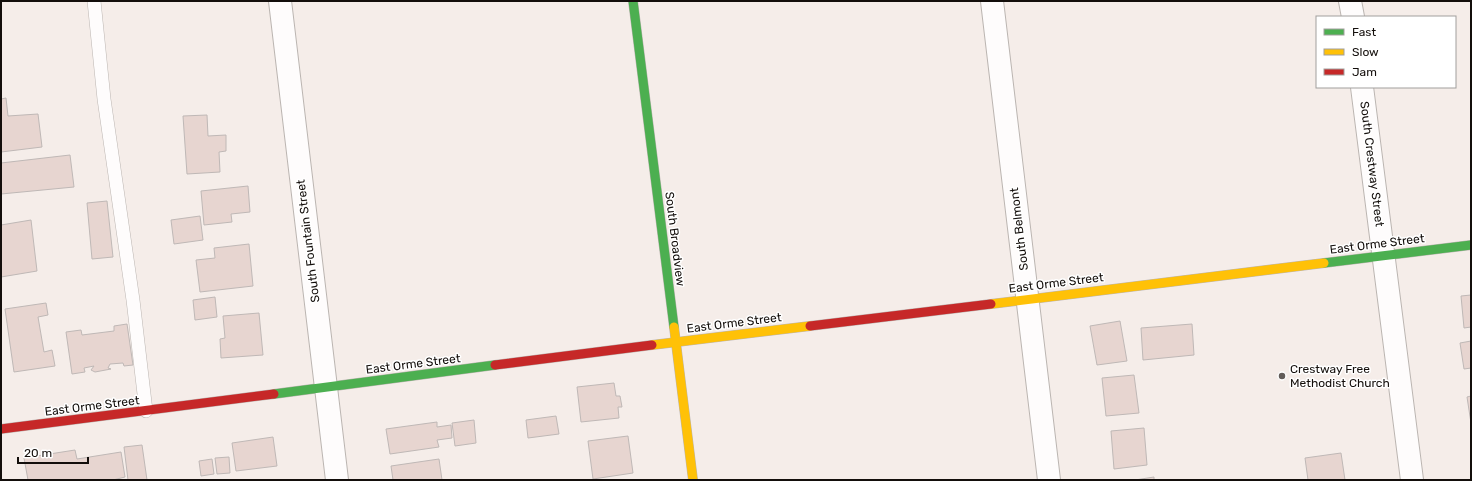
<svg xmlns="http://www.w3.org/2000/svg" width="1472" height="481" viewBox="0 0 1472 481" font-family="Rubik,sans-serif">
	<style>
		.building { fill: #e7d5d0; stroke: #bfb8b6 }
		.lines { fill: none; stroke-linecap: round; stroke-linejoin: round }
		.lane-casing { stroke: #bbb5b1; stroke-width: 14 }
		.street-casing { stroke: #bbb5b1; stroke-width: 24 }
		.fast-casing { stroke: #bbb5b1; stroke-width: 10 }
		.slow-casing { stroke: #bbb5b1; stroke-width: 10 }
		.jam-casing { stroke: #bbb5b1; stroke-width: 10 }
		.lane { stroke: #fefcfc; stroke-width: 13 }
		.street { stroke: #fefcfc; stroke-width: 22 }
		.fast { stroke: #4caf50; stroke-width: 9 }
		.slow { stroke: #ffc107; stroke-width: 9 }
		.jam { stroke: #c62828; stroke-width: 9 }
		.poi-dot { fill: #625c59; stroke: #fff; stroke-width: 1.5 }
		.labels { text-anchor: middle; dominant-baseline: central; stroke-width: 3; stroke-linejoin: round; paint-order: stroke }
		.street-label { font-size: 12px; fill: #130e0b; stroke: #fff }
		.poi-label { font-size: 12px; fill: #130e0b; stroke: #fff; text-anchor: start }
	</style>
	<rect width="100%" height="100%" fill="#f5ede9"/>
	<!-- building -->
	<g class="building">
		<path d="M6,98L8,116L38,114L42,147L1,152V99Z"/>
		<path d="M207,115L208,136L226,135V151L219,152L220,172L187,174L183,116Z"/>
		<path d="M70,155L74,187L1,194V163Z"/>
		<path d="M248,186L250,212L231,214L232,222L204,225L201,191Z"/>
		<path d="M107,201L113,257L92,259L87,203Z"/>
		<path d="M200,216L203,240L174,244L171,220Z"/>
		<path d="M31,220L37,271L1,277V225Z"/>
		<path d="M249,244L253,286L200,292L196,260L215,258L214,248Z"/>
		<path d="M1471,295V327L1464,328L1461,296Z"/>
		<path d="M215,297L217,317L195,320L193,300Z"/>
		<path d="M46,303L48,315L38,317L44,352L52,350L55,366L14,372L5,309Z"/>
		<path d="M259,313L263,355L221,358L220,339L225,338L223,316Z"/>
		<path d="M1120,321L1127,361L1097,365L1090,326Z"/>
		<path d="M127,324L133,365L124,366L123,363L110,364L108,368L111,369L95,372L91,370L94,366L84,368L85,372L72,374L66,332L81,330L82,335L114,331V326Z"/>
		<path d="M1192,324L1194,355L1143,360L1141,328Z"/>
		<path d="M1471,341V368L1464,369L1460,343Z"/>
		<path d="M1134,375L1139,413L1106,416L1102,378Z"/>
		<path d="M614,383L616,396H620L622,407H618L619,418L581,422L577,387Z"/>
		<path d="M1471,396V423L1467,397Z"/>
		<path d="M556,416L559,434L528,438L526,420Z"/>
		<path d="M474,420L476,443L455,446L452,423Z"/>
		<path d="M437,422V427L451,425L452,438L437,440L439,447L390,454L386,429Z"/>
		<path d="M1144,428L1147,465L1114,469L1111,431Z"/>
		<path d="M628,436L633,473L593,479L588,441Z"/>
		<path d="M273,437L277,466L236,471L232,443Z"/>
		<path d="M142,445L147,480H128L124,447Z"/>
		<path d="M75,450L77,459L121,452L125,477L113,480H28L24,458Z"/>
		<path d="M1341,453L1345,480H1308L1305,458Z"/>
		<path d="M229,457L230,473L217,474L215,458Z"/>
		<path d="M212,459L214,474L201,476L199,461Z"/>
		<path d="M439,459L442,480H393L391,466Z"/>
		<path d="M1154,477V480H1135Z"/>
	</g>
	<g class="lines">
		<!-- lane casing -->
		<g class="lane-casing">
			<path id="lane" d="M94,1L104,99L133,300L146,411"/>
		</g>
		<!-- street casing -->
		<g class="street-casing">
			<g id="street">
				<path d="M280,1L337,480"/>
				<path d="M992,1L1049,480"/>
				<path d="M1350,1L1353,17"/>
				<path d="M1362,87L1412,480"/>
			</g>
		</g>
		<!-- fast casing -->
		<g class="fast-casing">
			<g id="fast">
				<path d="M633,1L674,327"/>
				<path d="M1324,263L1471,245"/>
				<path d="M274,394L495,365"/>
			</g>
		</g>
		<!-- slow casing -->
		<g class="slow-casing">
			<g id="slow">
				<path d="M991,304L1324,263"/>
				<path d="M674,327L693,480"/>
				<path d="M652,345L810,326"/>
			</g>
		</g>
		<!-- jam casing -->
		<g class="jam-casing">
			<g id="jam">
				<path d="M810,326L991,304"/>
				<path d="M495,365L652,345"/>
				<path d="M1,429L274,394"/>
			</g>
		</g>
		<!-- lane -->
		<use href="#lane" class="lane"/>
		<!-- street -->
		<use href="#street" class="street"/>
		<!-- fast -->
		<use href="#fast" class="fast"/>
		<!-- slow -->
		<use href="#slow" class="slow"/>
		<!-- jam -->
		<use href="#jam" class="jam"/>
	</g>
	<!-- markers -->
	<circle class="poi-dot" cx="1282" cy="376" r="4"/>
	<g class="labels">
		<!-- street labels -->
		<g class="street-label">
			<text transform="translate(1372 164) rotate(83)">South Crestway Street</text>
			<text transform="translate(1019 229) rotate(-97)">South Belmont</text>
			<text transform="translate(675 239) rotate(83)">South Broadview</text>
			<text transform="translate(308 241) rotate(-97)">South Fountain Street</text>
			<text transform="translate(1377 244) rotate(-7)">East Orme Street</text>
			<text transform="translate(1056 283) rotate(-7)">East Orme Street</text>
			<text transform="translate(734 323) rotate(-7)">East Orme Street</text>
			<text transform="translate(413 364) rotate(-7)">East Orme Street</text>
			<text transform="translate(92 406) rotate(-7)">East Orme Street</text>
		</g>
		<!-- poi labels -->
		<g class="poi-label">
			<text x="1290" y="369">Crestway Free<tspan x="1290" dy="14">Methodist Church</tspan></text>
		</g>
	</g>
	<!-- border -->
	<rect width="1472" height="481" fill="none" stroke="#130e0b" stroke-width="4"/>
	<!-- legend -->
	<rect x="1316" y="16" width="140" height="72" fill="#ffffff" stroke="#a19f9d"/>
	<rect x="1324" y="29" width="20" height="6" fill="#4caf50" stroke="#a19f9d"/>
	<text x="1352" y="36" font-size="12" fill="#130e0b">Fast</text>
	<rect x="1324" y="49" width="20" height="6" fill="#ffc107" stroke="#a19f9d"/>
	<text x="1352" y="56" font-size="12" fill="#130e0b">Slow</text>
	<rect x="1324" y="69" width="20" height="6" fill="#c62828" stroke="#a19f9d"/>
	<text x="1352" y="76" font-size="12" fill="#130e0b">Jam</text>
	<!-- scale -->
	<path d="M18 457v6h70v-6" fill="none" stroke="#130e0b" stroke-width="2"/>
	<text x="24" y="457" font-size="12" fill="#130e0b" stroke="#ffffff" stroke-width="3" paint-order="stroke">20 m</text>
</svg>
